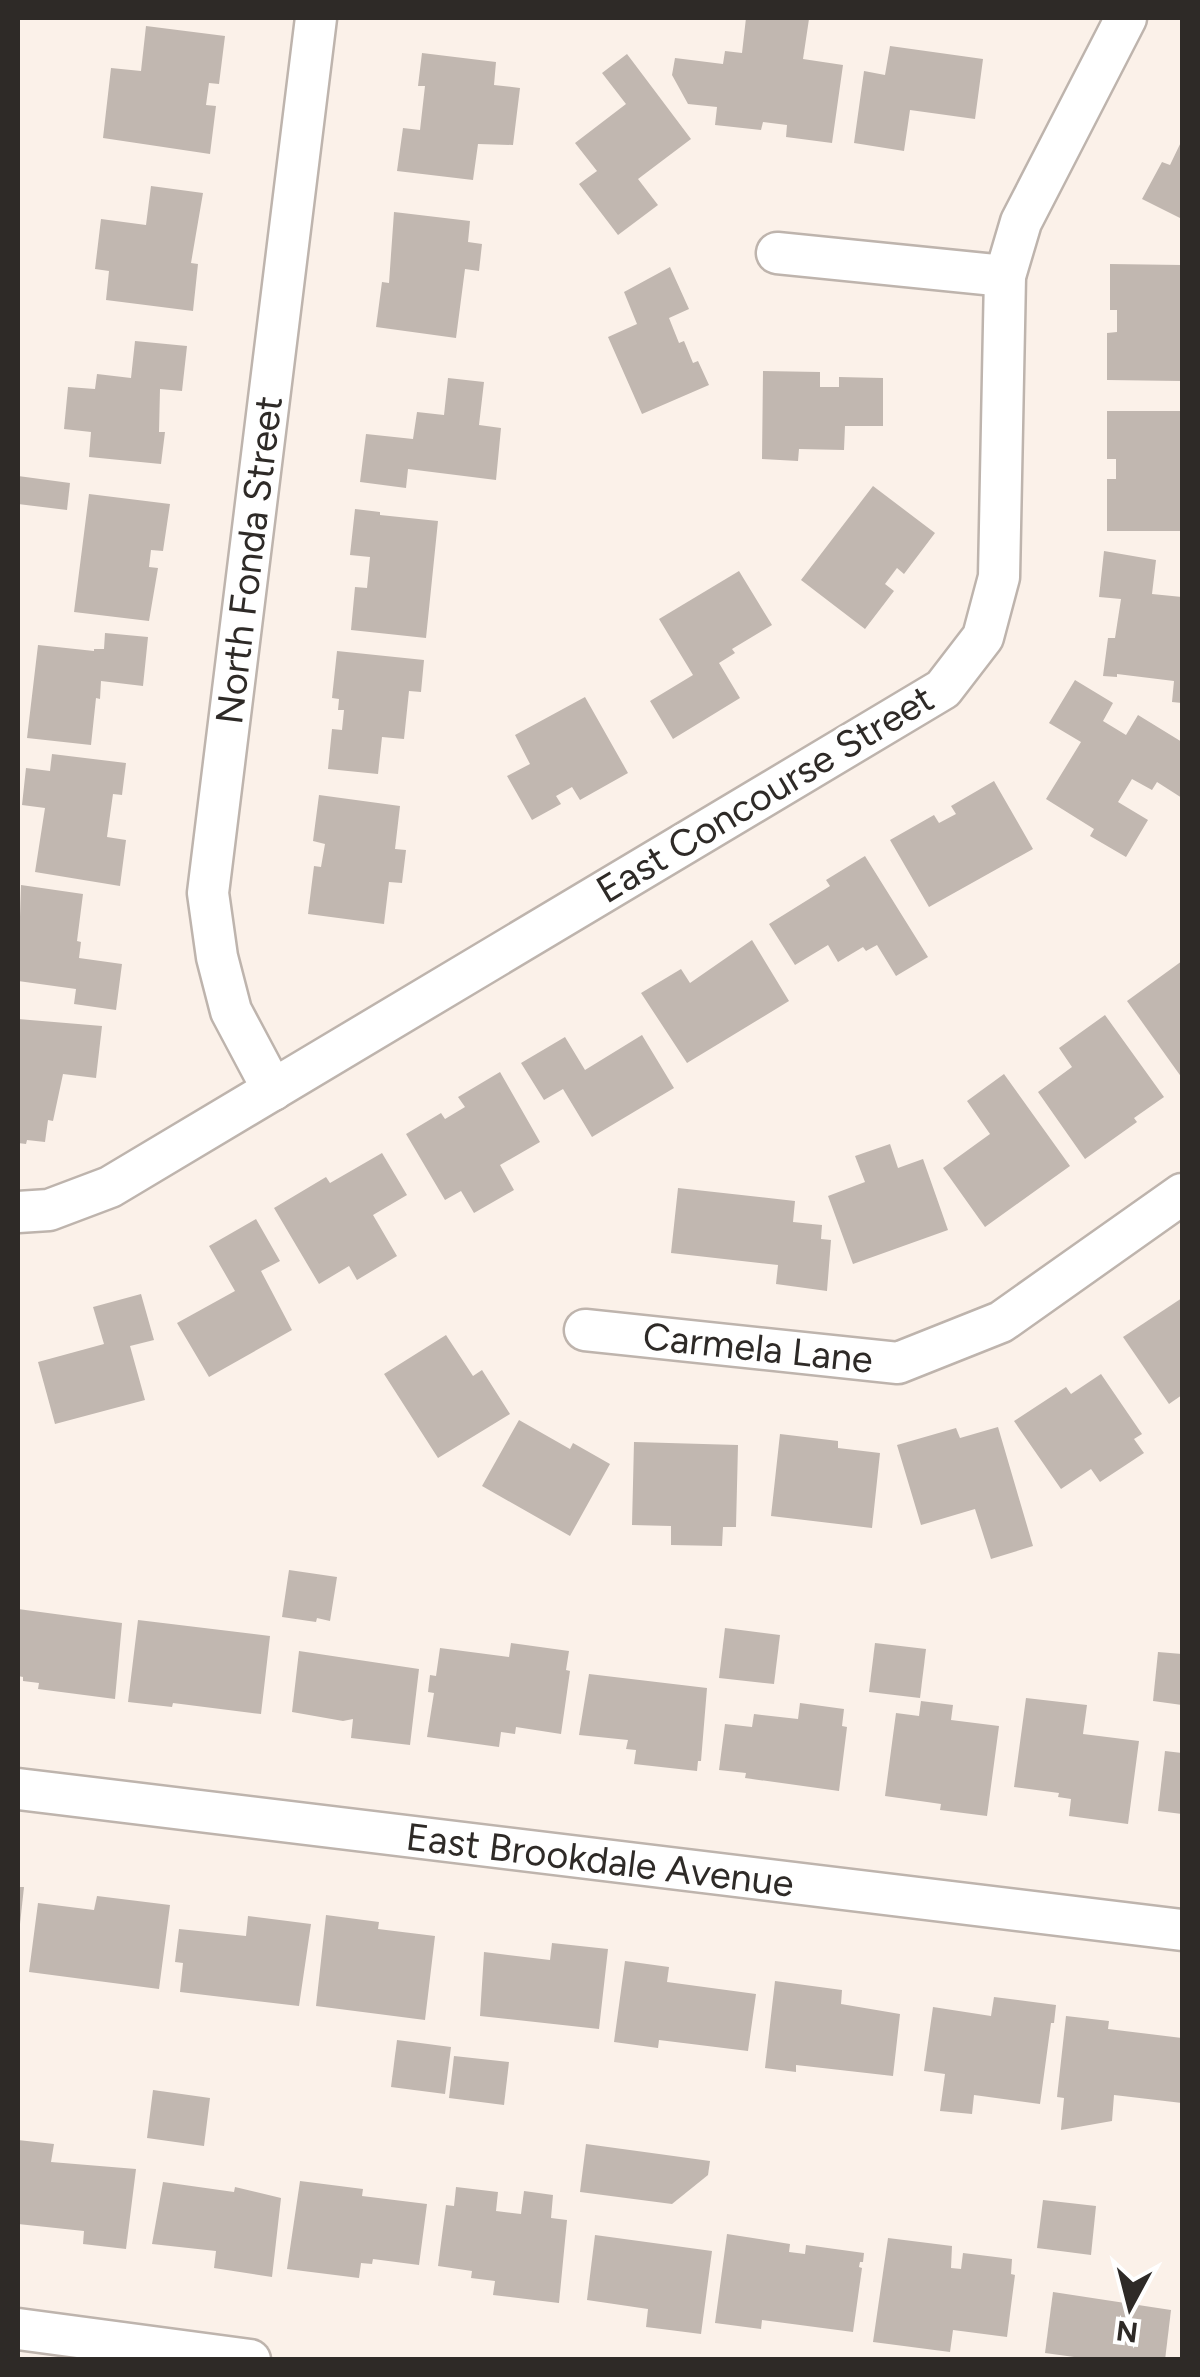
<svg xmlns="http://www.w3.org/2000/svg" width="1200" height="2377" viewBox="0 0 1200 2377" font-family="Figtree,sans-serif">
	<style>
		.building { fill: #c1b7b0 }
		.lines { fill: none; stroke-linecap: round; stroke-linejoin: round }
		.minor-casing { stroke: #beb4ad; stroke-width: 45 }
		.minor { stroke: #fff; stroke-width: 40 }
		.labels { text-anchor: middle; dominant-baseline: central; stroke-width: 10; stroke-linejoin: round; paint-order: stroke }
		.street-label { font-size: 38px; fill: #2e2a27; stroke: #fff }
	</style>
	<rect width="100%" height="100%" fill="#fbf1e9"/>
	<!-- building -->
	<g class="building">
		<path d="M746,18L809,19L803,59L843,65L832,143L786,137L787,125L763,122L761,130L715,125L717,107L688,104L672,75L675,58L723,64L725,51L742,53Z"/>
		<path d="M146,26L225,36L219,84L209,83L206,105L216,106L210,154L103,138L111,68L141,71Z"/>
		<path d="M890,46L983,59L975,119L910,110L904,151L854,143L864,71L885,75Z"/>
		<path d="M422,53L496,62L494,85L520,88L513,145L478,144L473,180L397,171L403,128L420,130L425,86H418Z"/>
		<path d="M627,54L691,139L638,179L658,205L618,235L579,184L597,171L575,143L626,104L602,73Z"/>
		<path d="M1182,140V219L1142,199L1162,162L1170,165Z"/>
		<path d="M151,186L203,193L191,263L198,264L193,311L106,300L109,271L95,269L101,219L146,225Z"/>
		<path d="M394,212L470,221L468,242L482,244L479,271L465,269L456,338L376,327L382,282L389,283Z"/>
		<path d="M1110,264L1182,265V381L1107,380V333L1117,332V310H1110Z"/>
		<path d="M670,267L689,309L669,318L679,343L684,341L693,363L698,361L709,385L642,414L608,337L637,324L624,292Z"/>
		<path d="M135,341L187,346L182,391L160,389L159,432H165L161,464L89,457L91,432L64,429L68,387L95,389L97,374L131,378Z"/>
		<path d="M763,371L820,372V387H839V377L883,378V426H845L844,450L799,449L798,461L762,459Z"/>
		<path d="M448,378L484,382L479,425L501,428L496,480L408,469L406,488L360,482L366,434L413,439L417,412L444,415Z"/>
		<path d="M1107,411H1182V531H1107V479H1116V459H1107Z"/>
		<path d="M18,476L70,483L67,510L18,504Z"/>
		<path d="M873,486L935,533L904,574L897,568L885,584L894,591L865,629L801,580Z"/>
		<path d="M89,494L170,504L163,551L151,550L149,567L158,568L149,621L74,612Z"/>
		<path d="M355,509L380,512V515L438,521L426,638L351,630L355,587L367,588L370,557L350,555Z"/>
		<path d="M1104,551L1156,560L1152,594L1182,597V703L1172,702L1174,681L1117,674V677L1103,676L1108,638H1115L1121,599L1099,597Z"/>
		<path d="M739,571L772,625L732,649L735,653L719,663L740,698L673,739L650,701L693,675L659,619Z"/>
		<path d="M105,633L148,637L143,686L101,681L100,699L96,698L91,745L27,738L38,645L94,651V649H104Z"/>
		<path d="M337,651L424,660L421,692L409,691L404,739L382,737L378,774L328,769L332,729L342,730L344,710H338L339,699L332,698Z"/>
		<path d="M1075,680L1113,703L1103,721L1126,735L1138,715L1182,742V798L1157,782L1152,790L1132,779L1118,802L1148,820L1126,857L1090,836L1094,829L1046,799L1081,742L1049,723Z"/>
		<path d="M585,697L628,773L580,800L572,787L556,796L561,804L532,820L507,776L530,764L515,735Z"/>
		<path d="M52,754L126,763L122,795L113,794L107,837L126,840L120,886L35,872L45,808L22,805L26,768L50,771Z"/>
		<path d="M994,781L1033,849L929,907L890,840L934,815L939,823L956,814L951,806Z"/>
		<path d="M319,795L400,806L395,849L406,850L402,883L389,882L384,924L308,914L314,866L321,867L325,844L313,841Z"/>
		<path d="M865,856L928,957L896,976L877,945L866,951L863,947L838,962L828,945L795,965L769,924L830,886L826,880Z"/>
		<path d="M21,885L83,894L77,941L81,942L79,958L122,964L116,1010L74,1004L76,989L18,981Z"/>
		<path d="M752,940L789,1001L687,1063L641,993L681,969L690,983Z"/>
		<path d="M1182,961V1078L1127,1001Z"/>
		<path d="M1105,1015L1164,1097L1134,1118L1137,1122L1085,1159L1038,1092L1072,1067L1059,1048Z"/>
		<path d="M18,1019L102,1026L96,1078L63,1074L53,1121L48,1120L45,1142L27,1140L26,1144L18,1143Z"/>
		<path d="M642,1035L674,1088L592,1137L563,1089L544,1100L521,1063L565,1037L585,1070Z"/>
		<path d="M500,1072L540,1142L500,1165L514,1190L474,1213L461,1191L445,1200L406,1134L441,1113L445,1119L465,1107L458,1097Z"/>
		<path d="M1004,1074L1070,1166L985,1227L943,1168L990,1134L967,1101Z"/>
		<path d="M890,1144L898,1168L923,1159L948,1230L853,1264L828,1196L865,1182L855,1156Z"/>
		<path d="M382,1153L407,1195L373,1215L397,1256L357,1280L349,1266L319,1284L274,1208L326,1177L330,1183Z"/>
		<path d="M678,1188L795,1201L793,1222L822,1225L821,1239L831,1240L827,1291L776,1284L778,1265L671,1253Z"/>
		<path d="M256,1219L280,1261L261,1271L292,1330L209,1377L177,1323L235,1291L209,1246Z"/>
		<path d="M141,1294L154,1340L130,1346L145,1400L55,1424L38,1362L104,1344L93,1307Z"/>
		<path d="M1182,1298V1395L1169,1404L1123,1337Z"/>
		<path d="M446,1335L473,1376L482,1370L510,1414L438,1458L384,1374Z"/>
		<path d="M1101,1374L1142,1434L1134,1439L1144,1453L1100,1482L1091,1469L1061,1489L1014,1421L1066,1387L1071,1394Z"/>
		<path d="M519,1420L570,1449L573,1443L610,1464L570,1536L482,1486Z"/>
		<path d="M998,1427L1033,1546L991,1559L975,1509L921,1525L897,1445L956,1428L960,1438Z"/>
		<path d="M780,1434L838,1441V1448L880,1453L872,1528L771,1516Z"/>
		<path d="M634,1442L738,1445L736,1527H723L722,1546L671,1545V1526L632,1525Z"/>
		<path d="M289,1570L337,1577L330,1621L317,1618L316,1622L282,1617Z"/>
		<path d="M18,1609L122,1623L115,1699L38,1689L39,1683L23,1681V1677L18,1676Z"/>
		<path d="M138,1620L270,1636L261,1714L173,1703L172,1707L128,1702Z"/>
		<path d="M725,1628L780,1635L774,1684L719,1678Z"/>
		<path d="M511,1643L569,1651L566,1670L570,1671L561,1734L516,1727L515,1734L501,1732L499,1747L427,1737L434,1693L428,1692L430,1675L436,1676L440,1648L509,1657Z"/>
		<path d="M875,1643L926,1649L920,1698L869,1692Z"/>
		<path d="M299,1651L419,1669L410,1745L351,1738L353,1719L343,1721L292,1712Z"/>
		<path d="M1158,1652L1182,1654V1705L1153,1701Z"/>
		<path d="M589,1674L707,1688L701,1761H698L697,1771L634,1764L636,1750L626,1749L628,1740L579,1735Z"/>
		<path d="M1026,1698L1087,1705L1083,1734L1139,1741L1128,1824L1069,1816L1071,1799L1058,1797L1059,1793L1014,1787Z"/>
		<path d="M921,1701L953,1705L951,1720L999,1726L987,1816L940,1810L941,1804L885,1796L896,1713L919,1716Z"/>
		<path d="M800,1703L844,1709L842,1726L847,1727L839,1791L745,1778L746,1773L719,1770L725,1724L752,1727L754,1714L798,1719Z"/>
		<path d="M1165,1751L1182,1753V1814L1158,1811Z"/>
		<path d="M18,1887H24L20,1924H18Z"/>
		<path d="M97,1896L170,1905L159,1989L29,1972L38,1903L94,1910Z"/>
		<path d="M326,1915L379,1922L378,1929L435,1936L425,2020L316,2006Z"/>
		<path d="M248,1916L311,1924L299,2006L180,1992L183,1963L175,1962L179,1929L246,1936Z"/>
		<path d="M552,1943L608,1949L599,2029L480,2016L484,1952L550,1960Z"/>
		<path d="M625,1961L669,1967L667,1982L756,1994L748,2051L659,2040L658,2048L614,2042Z"/>
		<path d="M775,1981L842,1990L841,2004L900,2014L893,2076L796,2065V2072L765,2068Z"/>
		<path d="M994,1997L1056,2005L1054,2023H1051L1040,2104L974,2095L972,2114L940,2111L945,2074L924,2071L933,2007L991,2016Z"/>
		<path d="M1066,2016L1109,2021L1108,2029L1182,2038V2103L1114,2095L1112,2121L1061,2130L1064,2098L1057,2097Z"/>
		<path d="M397,2040L451,2047L445,2094L391,2087Z"/>
		<path d="M454,2056L509,2062L504,2105L449,2098Z"/>
		<path d="M153,2090L210,2098L204,2146L147,2138Z"/>
		<path d="M18,2140L54,2144L51,2162L136,2169L126,2249L83,2244L84,2231L18,2224Z"/>
		<path d="M586,2144L710,2161L708,2175L672,2204L580,2192Z"/>
		<path d="M300,2181L363,2189L362,2196L427,2204L419,2265L373,2259L372,2264L361,2263L359,2278L287,2269Z"/>
		<path d="M163,2182L234,2192L235,2187L281,2198L272,2277L214,2268L216,2251L152,2244Z"/>
		<path d="M456,2187L498,2192L496,2211L521,2214L524,2191L553,2195L551,2218L567,2220L559,2303L493,2295L495,2281L471,2278L472,2271L438,2266L446,2205L454,2206Z"/>
		<path d="M1043,2200L1096,2206L1091,2255L1037,2248Z"/>
		<path d="M727,2234L790,2244L789,2252L805,2254L806,2245L864,2253L863,2262H860L859,2267L862,2268L853,2332L762,2320L761,2329L715,2323Z"/>
		<path d="M595,2235L712,2251L701,2334L646,2327L648,2309L587,2300Z"/>
		<path d="M888,2238L952,2246L951,2268L961,2269L963,2253L1012,2259L1011,2274L1015,2275L1007,2337L953,2330L950,2352L873,2342Z"/>
		<path d="M1053,2292L1171,2310L1165,2360H1096L1045,2353Z"/>
	</g>
	<g class="lines">
		<!-- minor casing -->
		<g class="minor-casing">
			<g id="minor">
				<path d="M777,253L1005,276"/>
				<path d="M273,1090L231,1011L217,957L208,893L316,18"/>
				<path d="M18,1212L49,1210L110,1187L943,689L983,637L999,577L1005,276L1021,222L1126,18"/>
				<path d="M585,1330L898,1363L1001,1322L1182,1194"/>
				<path d="M18,1789L1182,1930"/>
				<path d="M18,2329L250,2360"/>
			</g>
		</g>
		<!-- minor -->
		<use href="#minor" class="minor"/>
	</g>
	<g class="labels">
		<!-- street labels -->
		<g class="street-label">
			<text transform="translate(249 560) rotate(-83)">North Fonda Street</text>
			<text transform="translate(765 794) rotate(-31)">East Concourse Street</text>
			<text transform="translate(758 1348) rotate(6)">Carmela Lane</text>
			<text transform="translate(600 1860) rotate(7)">East Brookdale Avenue</text>
		</g>
	</g>
	<!-- border -->
	<rect width="1200" height="2377" fill="none" stroke="#2e2a27" stroke-width="40"/>
	<!-- north arrow -->
	<g transform="translate(1130 2307) rotate(187)" stroke="#ffffff" stroke-width="8" paint-order="stroke">
	<path d="M0-8L18 38L0 25L-18 38Z" fill="#2e2a27"/>
	<text y="-15" font-size="28" font-weight="bold" text-anchor="middle" fill="#2e2a27">N</text>
	</g>
</svg>
